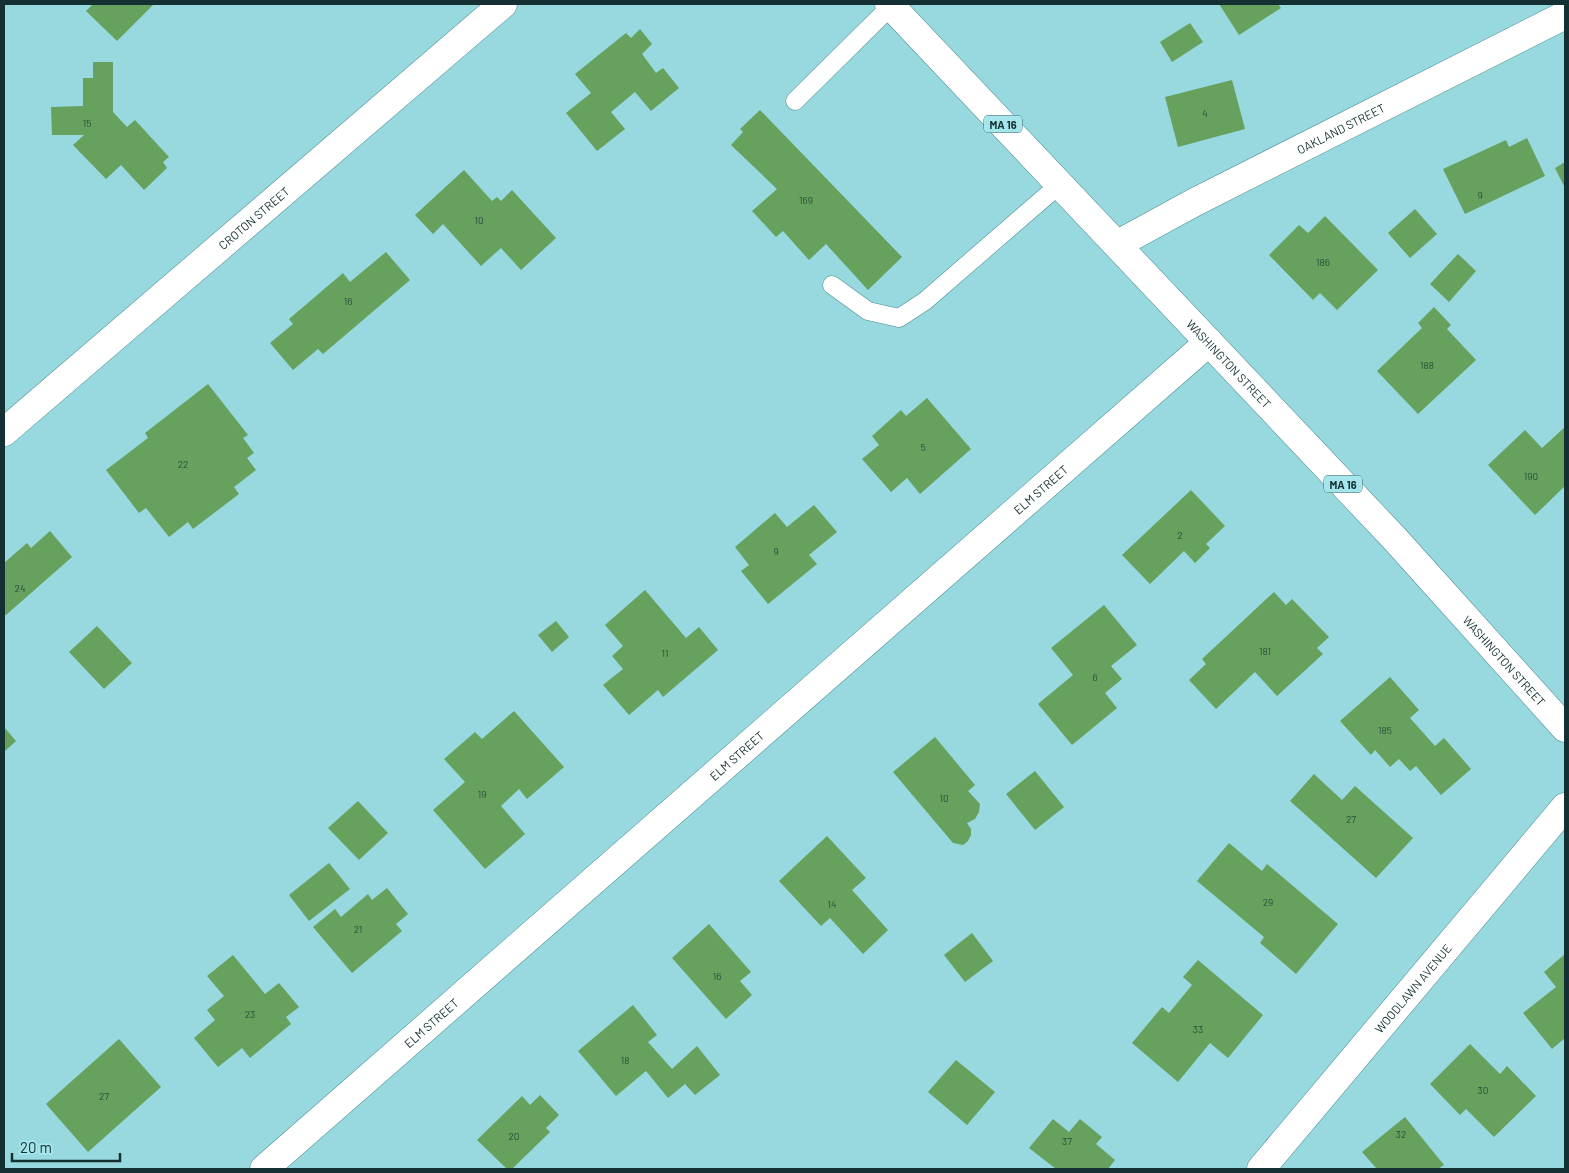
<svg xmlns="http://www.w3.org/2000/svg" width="1569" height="1173" viewBox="0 0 1569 1173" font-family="Barlow,sans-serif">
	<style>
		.building { fill: #66a15d }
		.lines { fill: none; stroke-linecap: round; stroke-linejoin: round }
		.lane-casing { stroke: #4c8d91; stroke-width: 19 }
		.street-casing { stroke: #4c8d91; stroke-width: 29 }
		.secondary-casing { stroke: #4c8d91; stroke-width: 29 }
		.primary-casing { stroke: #4c8d91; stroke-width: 29 }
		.lane { stroke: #fff; stroke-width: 18 }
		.street { stroke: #fff; stroke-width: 28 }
		.secondary { stroke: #fff; stroke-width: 28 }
		.primary { stroke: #fff; stroke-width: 28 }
		.labels { text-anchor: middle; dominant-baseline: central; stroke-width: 4; stroke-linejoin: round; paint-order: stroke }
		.number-label { font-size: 10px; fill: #294c3d }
		.shield { fill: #a4e6eb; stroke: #40676a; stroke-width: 1 }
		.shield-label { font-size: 11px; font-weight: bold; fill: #153032 }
		.street-label { font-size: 12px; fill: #153032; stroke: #a4e6eb }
	</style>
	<rect width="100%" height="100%" fill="#97d9de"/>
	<!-- building -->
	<g class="building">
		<path d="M93,4H154L117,41L86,11Z"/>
		<path d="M1219,4H1278L1281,8L1239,35Z"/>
		<path d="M1190,23L1203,42L1172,62L1160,42Z"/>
		<path d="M640,29L652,44L642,54L656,73L663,68L679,88L651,111L635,92L611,112L625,129L597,151L566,113L591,93L575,74L626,33L631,38Z"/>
		<path d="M93,62H113V112L127,127L135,120L169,157L163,162L167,168L144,190L121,165L106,179L73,145L84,135H52L51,107L83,106V78H93Z"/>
		<path d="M1232,80L1245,129L1178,147L1165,97Z"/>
		<path d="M760,110L902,257L868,290L826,244L809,260L783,231L776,237L752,211L777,189L731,145L743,132L740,129Z"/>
		<path d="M1527,138L1545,176L1465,214L1443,169L1506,140L1509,147Z"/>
		<path d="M1565,162V188L1555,168Z"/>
		<path d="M464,170L492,201L497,197L501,201L512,190L556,238L521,270L501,248L481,266L443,224L433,234L415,215Z"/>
		<path d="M1415,209L1437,234L1410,258L1388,233Z"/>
		<path d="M1325,216L1378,270L1337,310L1320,293L1313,300L1269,255L1299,225L1308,233Z"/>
		<path d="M386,252L410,280L323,354L318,349L293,370L270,343L293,324L289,319L343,273L350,282Z"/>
		<path d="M1458,254L1476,271L1449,302L1430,284Z"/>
		<path d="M1434,307L1451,325L1447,329L1476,360L1418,414L1377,371L1422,328L1418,323Z"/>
		<path d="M208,384L248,435L243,438L254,453L247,458L256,470L234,487L239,494L193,529L188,522L169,537L146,508L139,513L106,470L148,438L145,433Z"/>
		<path d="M927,398L971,449L920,494L907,478L891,492L862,459L879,445L872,436L901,410L906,416Z"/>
		<path d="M1565,427V486L1535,515L1488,465L1525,430L1542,448Z"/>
		<path d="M1191,490L1225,526L1206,544L1210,548L1195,563L1184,551L1150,584L1122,555Z"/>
		<path d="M814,505L837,532L809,555L817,564L768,604L741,571L749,565L735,547L775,513L787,527Z"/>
		<path d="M50,531L72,557L6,615L4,613V563L27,543L31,548Z"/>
		<path d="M645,590L686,638L699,627L718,650L663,697L658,690L629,715L603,685L623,669L612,656L623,646L605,625Z"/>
		<path d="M1274,592L1286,605L1292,599L1329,637L1317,648L1323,654L1277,696L1255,672L1216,709L1189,680L1206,664L1202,659Z"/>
		<path d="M1104,605L1137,645L1111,666L1122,679L1105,693L1117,708L1072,745L1038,704L1073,675L1051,648Z"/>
		<path d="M556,621L569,637L552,652L538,635Z"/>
		<path d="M97,626L132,663L104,689L69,652Z"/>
		<path d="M1390,677L1419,710L1410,718L1435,746L1444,738L1471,769L1441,795L1416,766L1410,771L1399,759L1390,767L1375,750L1371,755L1340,721Z"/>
		<path d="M514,711L564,767L527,799L519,789L501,806L525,834L485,869L433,810L465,782L444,759L475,732L482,739Z"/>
		<path d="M4,727L16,741L4,752Z"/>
		<path d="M935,737L975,785L968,791L980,804L979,812L975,819L967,823L971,829V835L968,841L963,845L953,843L893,772Z"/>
		<path d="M1035,771L1064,807L1035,830L1006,794Z"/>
		<path d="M1314,774L1342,800L1355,786L1413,838L1376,878L1290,801Z"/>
		<path d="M358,801L388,833L359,860L328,828Z"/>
		<path d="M827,836L866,878L852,890L888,930L863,954L830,918L821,926L779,881Z"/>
		<path d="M1229,843L1262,871L1267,864L1338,924L1296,974L1260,943L1264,937L1197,881Z"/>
		<path d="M329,863L350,889L309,921L289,895Z"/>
		<path d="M387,888L408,914L396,924L402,931L352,973L313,927L335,909L341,917L368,894L372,900Z"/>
		<path d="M709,924L751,972L740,981L752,995L726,1019L672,958Z"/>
		<path d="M972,933L993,961L965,982L944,955Z"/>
		<path d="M1565,954V1038L1552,1049L1523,1013L1556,987L1544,972Z"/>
		<path d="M233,955L265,994L279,983L299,1007L286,1017L291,1024L250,1058L242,1048L218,1067L194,1038L215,1020L207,1010L224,996L207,976Z"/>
		<path d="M1198,960L1263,1015L1228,1058L1210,1043L1178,1082L1132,1043L1162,1007L1169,1013L1192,985L1183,977Z"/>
		<path d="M633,1005L657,1035L648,1042L672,1069L697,1046L720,1075L695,1095L685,1084L668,1098L646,1071L616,1096L578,1051Z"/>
		<path d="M119,1039L161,1087L88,1152L46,1104Z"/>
		<path d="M1470,1044L1500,1074L1507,1066L1536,1096L1494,1137L1466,1109L1460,1115L1430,1084Z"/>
		<path d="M956,1060L995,1092L967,1125L928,1092Z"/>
		<path d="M540,1095L559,1115L546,1128L550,1132L512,1169H507L477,1140L522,1096L530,1105Z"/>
		<path d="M1405,1117L1444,1165L1438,1169H1377L1362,1152Z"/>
		<path d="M1053,1119L1069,1132L1080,1119L1102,1137L1096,1144L1115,1160L1108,1169H1056L1029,1148Z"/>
	</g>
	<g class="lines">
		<!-- lane casing -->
		<g class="lane-casing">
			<g id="lane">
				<path d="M795,101L891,6"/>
				<path d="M832,285L868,311L899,318L925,301L1060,184"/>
			</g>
		</g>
		<!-- street casing -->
		<g class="street-casing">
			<g id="street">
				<path id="s1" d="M4,432L503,4"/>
				<path id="s2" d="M264,1169L1209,342"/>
				<path id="s3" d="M1261,1169L1565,807"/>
			</g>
		</g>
		<!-- secondary casing -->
		<g class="secondary-casing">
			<g id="secondary">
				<path id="s4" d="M1118,244L1195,202L1565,15"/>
			</g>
		</g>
		<!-- primary casing -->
		<g class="primary-casing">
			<g id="primary">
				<path id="s5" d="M889,4L1395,539L1565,728"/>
			</g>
		</g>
		<!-- lane -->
		<use href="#lane" class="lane"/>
		<!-- street -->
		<use href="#street" class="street"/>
		<!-- secondary -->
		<use href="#secondary" class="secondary"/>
		<!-- primary -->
		<use href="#primary" class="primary"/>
	</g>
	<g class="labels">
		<!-- number labels -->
		<g class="number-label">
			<text x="1205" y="113">4</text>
			<text x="87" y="123">15</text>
			<text x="1480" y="195">9</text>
			<text x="806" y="200">169</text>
			<text x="479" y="220">10</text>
			<text x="1323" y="262">186</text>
			<text x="348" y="301">16</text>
			<text x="1427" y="365">188</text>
			<text x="923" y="447">5</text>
			<text x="183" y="464">22</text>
			<text x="1531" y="476">190</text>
			<text x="1180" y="535">2</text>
			<text x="776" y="551">9</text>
			<text x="20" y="588">24</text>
			<text x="1265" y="651">181</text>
			<text x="665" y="653">11</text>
			<text x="1095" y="677">6</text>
			<text x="1385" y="730">185</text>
			<text x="482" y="794">19</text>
			<text x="944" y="798">10</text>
			<text x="1351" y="819">27</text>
			<text x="1268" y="902">29</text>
			<text x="832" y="904">14</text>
			<text x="358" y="929">21</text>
			<text x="717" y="976">16</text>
			<text x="250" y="1014">23</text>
			<text x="1198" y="1029">33</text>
			<text x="625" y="1060">18</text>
			<text x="1483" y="1090">30</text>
			<text x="104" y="1096">27</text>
			<text x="1401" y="1134">32</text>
			<text x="514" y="1136">20</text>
			<text x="1067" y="1141">37</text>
		</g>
		<!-- shield labels -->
		<g class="shield">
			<rect x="984" y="115.5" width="38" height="17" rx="4"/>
			<rect x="1324" y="475.5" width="38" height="17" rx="4"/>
		</g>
		<g class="shield-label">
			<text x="1003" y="124">MA 16</text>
			<text x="1343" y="484">MA 16</text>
		</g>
		<!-- street labels -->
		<g class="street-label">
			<text stroke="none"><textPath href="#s4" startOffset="251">OAKLAND STREET</textPath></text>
			<text stroke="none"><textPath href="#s1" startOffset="329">CROTON STREET</textPath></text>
			<text stroke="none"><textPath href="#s5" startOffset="495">WASHINGTON STREET</textPath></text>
			<text stroke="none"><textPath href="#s2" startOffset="1032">ELM STREET</textPath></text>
			<text stroke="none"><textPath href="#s5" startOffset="900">WASHINGTON STREET</textPath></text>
			<text stroke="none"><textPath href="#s2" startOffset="628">ELM STREET</textPath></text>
			<text stroke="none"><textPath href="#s3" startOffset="236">WOODLAWN AVENUE</textPath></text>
			<text stroke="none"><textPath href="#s2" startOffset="222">ELM STREET</textPath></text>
		</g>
	</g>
	<!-- border -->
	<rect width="1569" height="1173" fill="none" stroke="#153032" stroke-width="10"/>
	<!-- scale -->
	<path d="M12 1153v8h108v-8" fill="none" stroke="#153032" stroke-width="2.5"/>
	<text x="20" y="1153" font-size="15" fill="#153032" stroke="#a4e6eb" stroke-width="4" paint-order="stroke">20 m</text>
</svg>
